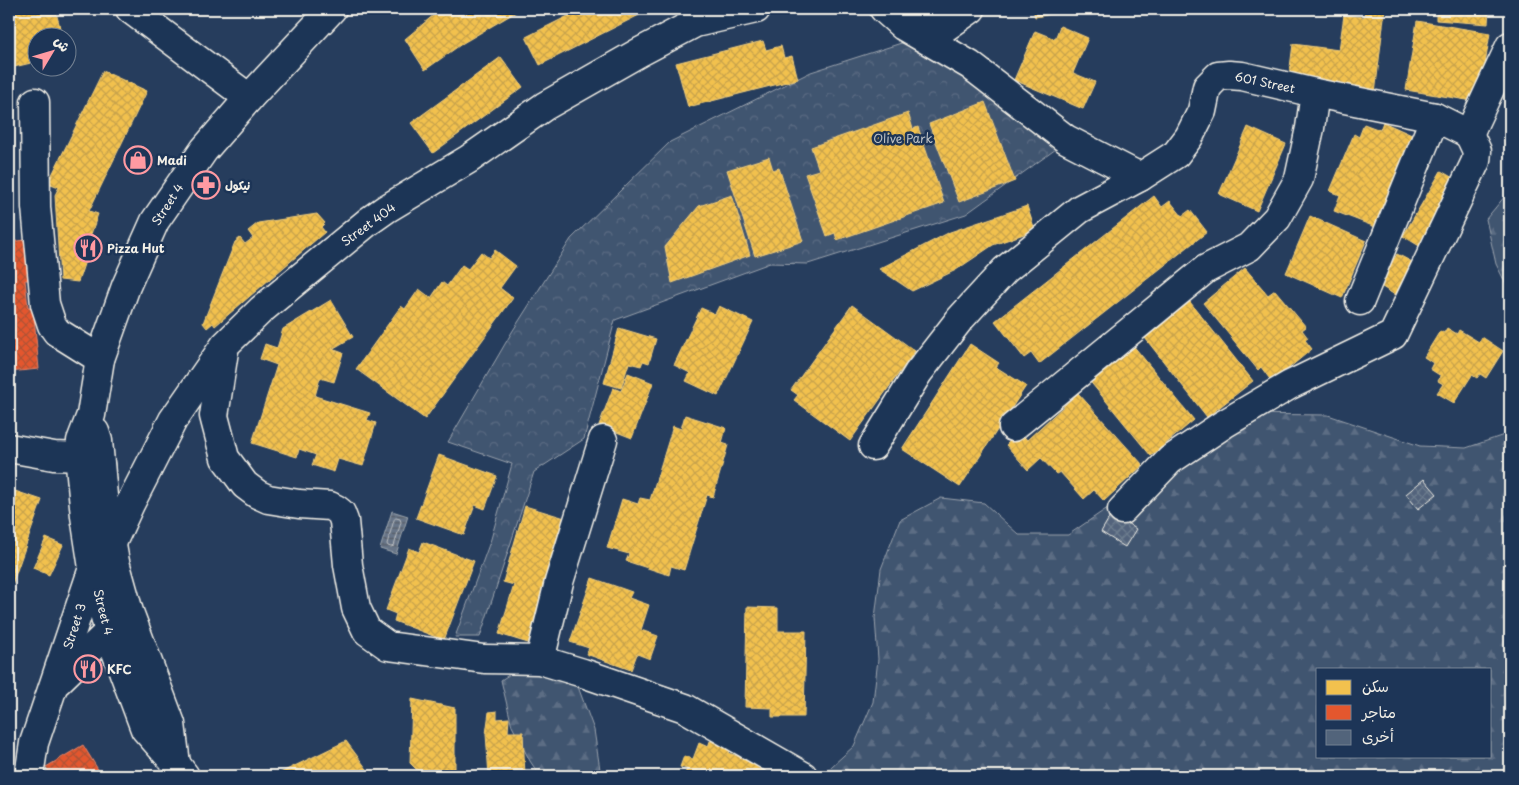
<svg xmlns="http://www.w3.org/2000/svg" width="1519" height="785" viewBox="0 0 1519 785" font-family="'Playpen Sans','Playpen Sans Arabic',sans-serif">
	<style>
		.forest { fill: url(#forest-firs); stroke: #9aa2ac; fill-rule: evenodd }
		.park { fill: url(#park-crowns); stroke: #9aa2ac }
		.water { fill: url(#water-rules); stroke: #9fa7ae }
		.homes { fill: url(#homes-cross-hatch); stroke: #f3cf7c }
		.shops { fill: url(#shops-cross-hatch); stroke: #e98566 }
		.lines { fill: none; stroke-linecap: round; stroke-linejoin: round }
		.shore { stroke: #bcbfc2; stroke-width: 1 }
		.building { fill: url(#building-cross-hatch); stroke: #f4f1e8 }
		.minor-casing { stroke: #f4f1e8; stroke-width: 31 }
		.major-casing { stroke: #f4f1e8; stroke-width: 31 }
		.minor { stroke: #1d3557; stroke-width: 28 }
		.major { stroke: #1d3557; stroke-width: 28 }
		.labels { text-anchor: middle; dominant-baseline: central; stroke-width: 5; stroke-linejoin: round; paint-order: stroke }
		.street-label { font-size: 12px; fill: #f4f1e8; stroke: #1d3557 }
		.park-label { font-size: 12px; fill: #bec2c4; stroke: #1d3557 }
		.poi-label { font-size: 12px; font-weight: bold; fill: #f4f1e8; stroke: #1d3557; text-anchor: start }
	</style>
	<defs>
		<pattern id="forest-firs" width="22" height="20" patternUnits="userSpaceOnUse" patternTransform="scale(1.25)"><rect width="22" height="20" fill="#40546f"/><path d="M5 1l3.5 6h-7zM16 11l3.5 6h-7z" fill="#5c6d84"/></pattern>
		<pattern id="park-crowns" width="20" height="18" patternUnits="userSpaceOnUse" patternTransform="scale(1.25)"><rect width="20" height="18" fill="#40546f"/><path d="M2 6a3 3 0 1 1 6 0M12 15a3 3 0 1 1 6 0" fill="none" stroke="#5c6d84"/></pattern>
		<pattern id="water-rules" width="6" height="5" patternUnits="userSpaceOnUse" patternTransform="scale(1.25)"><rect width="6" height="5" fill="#677588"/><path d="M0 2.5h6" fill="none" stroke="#585e67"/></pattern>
		<pattern id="homes-cross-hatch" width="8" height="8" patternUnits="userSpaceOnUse" patternTransform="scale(1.25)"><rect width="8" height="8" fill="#f2c14e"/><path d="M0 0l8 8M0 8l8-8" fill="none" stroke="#c8a34c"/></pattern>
		<pattern id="shops-cross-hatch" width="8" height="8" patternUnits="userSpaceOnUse" patternTransform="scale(1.25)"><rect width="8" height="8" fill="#e4572e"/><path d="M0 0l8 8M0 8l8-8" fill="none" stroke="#ae5236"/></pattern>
		<pattern id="building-cross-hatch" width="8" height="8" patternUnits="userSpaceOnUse" patternTransform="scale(1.25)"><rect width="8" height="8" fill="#52647b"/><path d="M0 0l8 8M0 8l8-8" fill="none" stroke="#6c7b8e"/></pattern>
	</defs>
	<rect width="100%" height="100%" fill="#263d5d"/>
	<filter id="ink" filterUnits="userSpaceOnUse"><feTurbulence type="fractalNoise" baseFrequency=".02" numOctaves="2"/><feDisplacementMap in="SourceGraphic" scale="10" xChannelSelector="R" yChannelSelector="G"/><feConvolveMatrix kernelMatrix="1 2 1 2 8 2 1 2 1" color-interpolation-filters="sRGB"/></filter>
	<g filter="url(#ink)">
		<!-- forest -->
		<g class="forest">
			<path d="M1510,190V292L1496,264L1486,219Z"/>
			<path d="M1235,414L1328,415L1420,446L1466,448L1510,433V776H821L854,746L873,702L878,659L875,618L881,569L900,520L941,498L984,503L1019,535H1068L1112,505ZM1318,669H1490V756H1318Z"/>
			<path d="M540,655L577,684L594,730L601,776H540L530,761L512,726L501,680Z"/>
		</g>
		<!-- park -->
		<path class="park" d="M917,38L1056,149L966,214L808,264L770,263L615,320L584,439L534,472L480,637H455L491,539L512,464L448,442L512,332L571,239L670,142L811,72Z"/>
		<!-- water -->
		<path class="water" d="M392,511L408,516L396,554L380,549Z"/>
		<!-- homes -->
		<g class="homes">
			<path d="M9,9H55L63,38H38V55L29,58L31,63L14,67L9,49Z"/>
			<path d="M441,9H521L463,43L425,70L405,39Z"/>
			<path d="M582,9H651L540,65L526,37Z"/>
			<path d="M1033,9H1074V10L1035,17Z"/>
			<path d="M1365,9H1385L1375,94L1288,83L1293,44L1339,50L1344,15L1364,17Z"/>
			<path d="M1436,9H1489L1488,24L1436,20Z"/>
			<path d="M1417,21L1490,33L1479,102L1406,90Z"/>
			<path d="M1060,26L1088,38L1073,73L1095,82L1083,109L1014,80L1035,31L1055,39Z"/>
			<path d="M763,41L766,50L781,46L784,58L792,56L798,79L688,107L676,63Z"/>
			<path d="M501,57L523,87L433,153L411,123Z"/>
			<path d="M103,71L147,91L89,211L98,214L83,257L86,258L78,282L60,280L55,195L59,187L48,183Z"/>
			<path d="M985,102L1015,181L959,202L929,124Z"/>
			<path d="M908,113L913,129L918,127L944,203L837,240L835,233L827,236L805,174L819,170L811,147Z"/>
			<path d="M1383,122L1414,136L1378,228L1334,211L1340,195L1330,191L1354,134L1359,137L1364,124L1380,130Z"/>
			<path d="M1248,127L1286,144L1257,211L1219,194Z"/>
			<path d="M769,157L773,170L779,168L803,241L755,256L727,170Z"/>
			<path d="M1441,171L1460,182L1421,247L1403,236Z"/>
			<path d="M732,195L750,255L672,283L665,247L699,206Z"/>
			<path d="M1154,196L1162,207L1170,201L1182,216L1190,210L1207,232L1039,364L1031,353L1024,358L995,321Z"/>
			<path d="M1027,206L1035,230L993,245L956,270L912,291L879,269L950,232Z"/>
			<path d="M317,214L325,223L321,227L325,232L215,326L213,323L207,328L203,323L235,242L240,238L245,244L253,238L248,231L258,223Z"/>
			<path d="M1310,216L1366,241L1342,298L1286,273Z"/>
			<path d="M495,250L516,266L500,288L513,298L425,419L356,369L401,306L405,309L419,289L431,298L442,282L447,286L462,265L468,269L481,252L489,258Z"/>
			<path d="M1397,254L1414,263L1395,295L1379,285Z"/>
			<path d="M1245,268L1268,295L1275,290L1306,327L1302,330L1308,338L1305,340L1312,349L1272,382L1261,367L1258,370L1203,303Z"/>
			<path d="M331,300L353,337L332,349L343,353L334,382L320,378L315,396L370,413L367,420L376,423L363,466L338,459L334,472L312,465L316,455L299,449L297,457L252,443L277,365L260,359L265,344L277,348L283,329Z"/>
			<path d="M1190,302L1253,381L1207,417L1145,338Z"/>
			<path d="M852,305L915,351L850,441L794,400L798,395L791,390Z"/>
			<path d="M719,306L753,322L718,396L686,381L690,373L674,365L701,308L715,314Z"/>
			<path d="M619,328L656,339L649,363L643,361L641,366L629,363L621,388L604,383Z"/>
			<path d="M1447,328L1457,334L1459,330L1479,342L1482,337L1503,351L1486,378L1480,374L1477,378L1472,375L1454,403L1437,393L1443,384L1438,381L1441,376L1430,369L1433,363L1424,357L1440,331L1444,333Z"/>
			<path d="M970,344L999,363L996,367L1026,386L960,487L902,449Z"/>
			<path d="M1132,344L1194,420L1151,456L1088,379Z"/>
			<path d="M628,373L653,383L632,438L599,425L613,388L621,391Z"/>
			<path d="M1078,393L1143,465L1104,501L1094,490L1084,499L1060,472L1056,474L1041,458L1028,470L1006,445L1020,432L1027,440Z"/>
			<path d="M685,415L726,428L722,443L728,445L713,497L707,495L684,570L671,566L669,575L626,561L629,554L607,548L622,499L638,504L640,498L650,500L673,426L681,429Z"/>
			<path d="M439,455L497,476L485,509L475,505L464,535L416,518Z"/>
			<path d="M12,490L42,500L9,593V498Z"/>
			<path d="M525,506L565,518L528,643L499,634L514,585L503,582Z"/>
			<path d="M46,538L63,545L49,575L33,568Z"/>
			<path d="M423,542L474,561L444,640L394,621L396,614L386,610L409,548L419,552Z"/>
			<path d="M592,578L632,592L629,598L649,605L641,630L658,636L650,659L637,654L631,670L586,654L589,648L570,642Z"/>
			<path d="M747,607L778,608V631H806L804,717H772V708L745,707Z"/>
			<path d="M412,699L455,708V776H423L410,763Z"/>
			<path d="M497,711V719L509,718L508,732H523L525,776H489L486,734L489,712Z"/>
			<path d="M346,741L372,776H274Z"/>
			<path d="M710,741L731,749L729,753L766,767L763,776H684L687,769L680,767L684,756L693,759L699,743L708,747Z"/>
		</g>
		<!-- shops -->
		<g class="shops">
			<path d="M26,240L30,280H25L28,307H33L39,369L9,372V242Z"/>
			<path d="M83,745L102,776H51L46,767Z"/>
		</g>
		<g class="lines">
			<!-- shore -->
			<path class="shore" d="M396,518L400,519L401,522L394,546L391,547L388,546L387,544L394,520Z"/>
		</g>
		<!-- building -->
		<g class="building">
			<path d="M1424,479L1437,494L1418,509L1406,494Z"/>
			<path d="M1112,513L1136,529L1125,547L1101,532Z"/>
		</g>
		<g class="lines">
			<!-- minor casing -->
			<g class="minor-casing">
				<g id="minor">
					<path d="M130,9L249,98"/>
					<path d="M884,9L903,26L970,65L1066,139L1140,177L1176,154L1189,137L1202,111L1207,87L1218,76L1229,75L1242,76L1315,93L1435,117L1469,134L1510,46"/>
					<path d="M907,27L944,28L971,9"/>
					<path d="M35,102L36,207L45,304L52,325L57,332L100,359"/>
					<path d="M1360,301L1435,117"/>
					<path d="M224,351L214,416L225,458L245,485L257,494L268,499L299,504L330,506L336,509L341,513L344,521L348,565L356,608L367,631L388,646L484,659L540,660L583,673L685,708L803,776"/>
					<path d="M1013,427L1206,269L1249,247L1277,218L1299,179L1310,128L1315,93"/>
					<path d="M873,446L918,373L960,319L1005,270L1080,209L1140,177"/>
					<path d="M9,448L54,456L81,457L100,465"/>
					<path d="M1122,510L1170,460L1224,424L1290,385L1393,335L1476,161L1477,151L1469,134"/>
					<path d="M540,660L559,582L603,440"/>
					<path d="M58,681L124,617"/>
					<path d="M29,776L34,743L93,568L111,545L130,504L173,420L225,345L261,310L369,221L386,209L469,159L545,106L640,52L695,23L756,9"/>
				</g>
			</g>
			<!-- major casing -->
			<g class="major-casing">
				<g id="major">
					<path d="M95,432L98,441L103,496L115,562L129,612L171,724L176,764"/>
					<path d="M185,776L176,764L145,729L109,633L93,568L85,516L80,465L81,441L91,415L100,359L126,286L155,221L204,150L249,98L332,9"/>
				</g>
			</g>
			<!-- minor -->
			<use href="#minor" class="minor"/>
			<!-- major -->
			<use href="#major" class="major"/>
		</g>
	</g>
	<!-- icons -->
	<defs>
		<g id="shop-ring" transform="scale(1.4375)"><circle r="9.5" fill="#1d3557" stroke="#ff9aa2" stroke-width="1.5"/><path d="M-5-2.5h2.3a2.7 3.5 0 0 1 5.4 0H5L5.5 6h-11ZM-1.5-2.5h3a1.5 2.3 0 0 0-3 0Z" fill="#ff9aa2"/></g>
		<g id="pharmacy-ring" transform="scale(1.4375)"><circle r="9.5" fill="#1d3557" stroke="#ff9aa2" stroke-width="1.5"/><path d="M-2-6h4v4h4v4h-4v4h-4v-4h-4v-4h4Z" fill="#ff9aa2"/></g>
		<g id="restaurant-ring" transform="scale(1.4375)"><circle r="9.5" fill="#1d3557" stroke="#ff9aa2" stroke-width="1.5"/><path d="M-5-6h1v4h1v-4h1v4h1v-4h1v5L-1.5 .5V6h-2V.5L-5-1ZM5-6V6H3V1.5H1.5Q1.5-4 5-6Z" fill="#ff9aa2"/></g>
	</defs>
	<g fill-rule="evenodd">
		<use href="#shop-ring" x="138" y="160"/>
		<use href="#pharmacy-ring" x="206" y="185"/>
		<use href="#restaurant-ring" x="88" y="248"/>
		<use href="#restaurant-ring" x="88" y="669"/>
	</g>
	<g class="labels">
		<!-- street labels -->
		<g class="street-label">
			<text transform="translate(1265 82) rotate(12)">601 Street</text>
			<text transform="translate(167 204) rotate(-57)">Street 4</text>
			<text transform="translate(368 224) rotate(-36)">Street 404</text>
			<text transform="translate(104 612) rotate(76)">Street 4</text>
			<text transform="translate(74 626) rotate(-72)">Street 3</text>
		</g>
		<!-- park labels -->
		<g class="park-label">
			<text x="903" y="138">Olive Park</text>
		</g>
		<!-- poi labels -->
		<g class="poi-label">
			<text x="157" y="160">Madi</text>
			<text x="225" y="185">نيكول</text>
			<text x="107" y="248">Pizza Hut</text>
			<text x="107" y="669">KFC</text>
		</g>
	</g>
	<!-- margin -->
	<rect width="1519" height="785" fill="none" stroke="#1d3557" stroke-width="30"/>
	<rect x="15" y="15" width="1489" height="755" fill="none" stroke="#f4f1e8" stroke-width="2" filter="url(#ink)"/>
	<!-- legend -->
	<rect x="1316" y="668" width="175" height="90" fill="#1d3557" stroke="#738091"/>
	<rect x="1326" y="680" width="25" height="15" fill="#f2c14e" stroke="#738091"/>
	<text x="1362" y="692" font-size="15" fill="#f4f1e8">سكن</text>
	<rect x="1326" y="705" width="25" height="15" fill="#e4572e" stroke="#738091"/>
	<text x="1362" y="718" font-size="15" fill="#f4f1e8">متاجر</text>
	<rect x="1326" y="730" width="25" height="15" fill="#52647b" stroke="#738091"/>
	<text x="1362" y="742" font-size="15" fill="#f4f1e8">أخرى</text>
	<!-- north arrow -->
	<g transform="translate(52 52) rotate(52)"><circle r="24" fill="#1d3557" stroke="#738091"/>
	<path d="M0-4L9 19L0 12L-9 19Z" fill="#ff9aa2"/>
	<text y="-8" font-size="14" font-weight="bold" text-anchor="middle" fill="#f4f1e8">ش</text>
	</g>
</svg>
